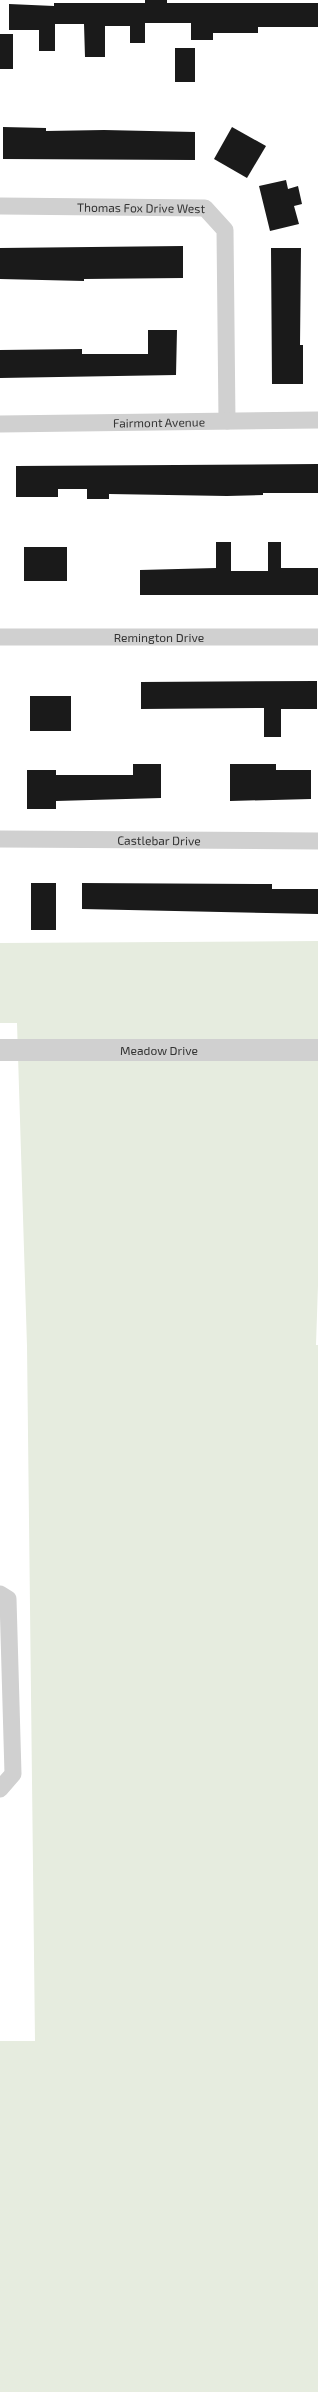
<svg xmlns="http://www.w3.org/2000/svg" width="318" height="2392" viewBox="0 0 318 2392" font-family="'Exo 2',sans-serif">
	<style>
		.green { fill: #e6ecdf }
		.building { fill: #1a1a1a }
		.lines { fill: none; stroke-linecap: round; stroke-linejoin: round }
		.minor { stroke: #d0d0d0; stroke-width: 17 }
		.tertiary { stroke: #d0d0d0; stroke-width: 22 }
		.labels { text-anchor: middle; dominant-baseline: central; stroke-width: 4; stroke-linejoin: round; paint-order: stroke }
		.street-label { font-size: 12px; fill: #333; stroke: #fff }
	</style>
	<rect width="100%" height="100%" fill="#fff"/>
	<!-- green -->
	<path class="green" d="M318,941V1285L316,1345H318V2392H0V2041H35L27,1346L17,1023H0V943Z"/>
	<!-- building -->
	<g class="building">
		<path d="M145,0H167V3H318V27H258V33H213V40H191V23H145V43H130V26H105V57H85L84,24H55V51H39V30H9V4L54,6V3H145Z"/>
		<rect x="0" y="34" width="13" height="35"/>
		<rect x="175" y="48" width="20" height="34"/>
		<path d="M3,127L46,128V131L104,130L195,132V160L3,159Z"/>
		<path d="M232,127L266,146L247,178L214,159Z"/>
		<path d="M286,180L288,189L298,186L302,204L294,206L299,224L270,231L259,186Z"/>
		<path d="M183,246V278L84,279V281L0,279V248Z"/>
		<path d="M271,248H301L300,345H303V384H272Z"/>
		<path d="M148,330H177L176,375L0,378V350L82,349V354H148Z"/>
		<path d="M318,464V493H263V495L227,496L109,494V499H87V489H58V497H16V466Z"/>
		<path d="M216,542H231V571H268V542H281V568H318V595H140V570L216,568Z"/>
		<rect x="24" y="547" width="43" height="34"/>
		<path d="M317,681V709H281V737H264V708L141,709V682Z"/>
		<rect x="30" y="696" width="41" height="35"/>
		<path d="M133,764H161V798L56,801V809H27V770H56V775H133Z"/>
		<path d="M230,764H276V770H311V799L230,801Z"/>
		<rect x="31" y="883" width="25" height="47"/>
		<path d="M82,883L272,884V889H318V914L82,909Z"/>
	</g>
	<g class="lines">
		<!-- minor -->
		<g class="minor">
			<path id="s1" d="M0,206L205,208L225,230L227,421"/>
			<path id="s2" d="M0,424L318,420"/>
			<path id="s3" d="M0,637H318"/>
			<path id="s4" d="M0,839L318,841"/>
			<path d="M0,1594L8,1599L13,1774L0,1789"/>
		</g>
		<!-- tertiary -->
		<path class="tertiary" id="s5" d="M0,1050H318"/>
	</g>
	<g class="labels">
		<!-- street labels -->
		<g class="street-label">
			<text stroke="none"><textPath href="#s1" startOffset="141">Thomas Fox Drive West</textPath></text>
			<text stroke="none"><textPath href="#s2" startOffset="159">Fairmont Avenue</textPath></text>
			<text stroke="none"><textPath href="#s3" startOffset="159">Remington Drive</textPath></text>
			<text stroke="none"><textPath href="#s4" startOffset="159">Castlebar Drive</textPath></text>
			<text stroke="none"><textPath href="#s5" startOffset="159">Meadow Drive</textPath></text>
		</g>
	</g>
</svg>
